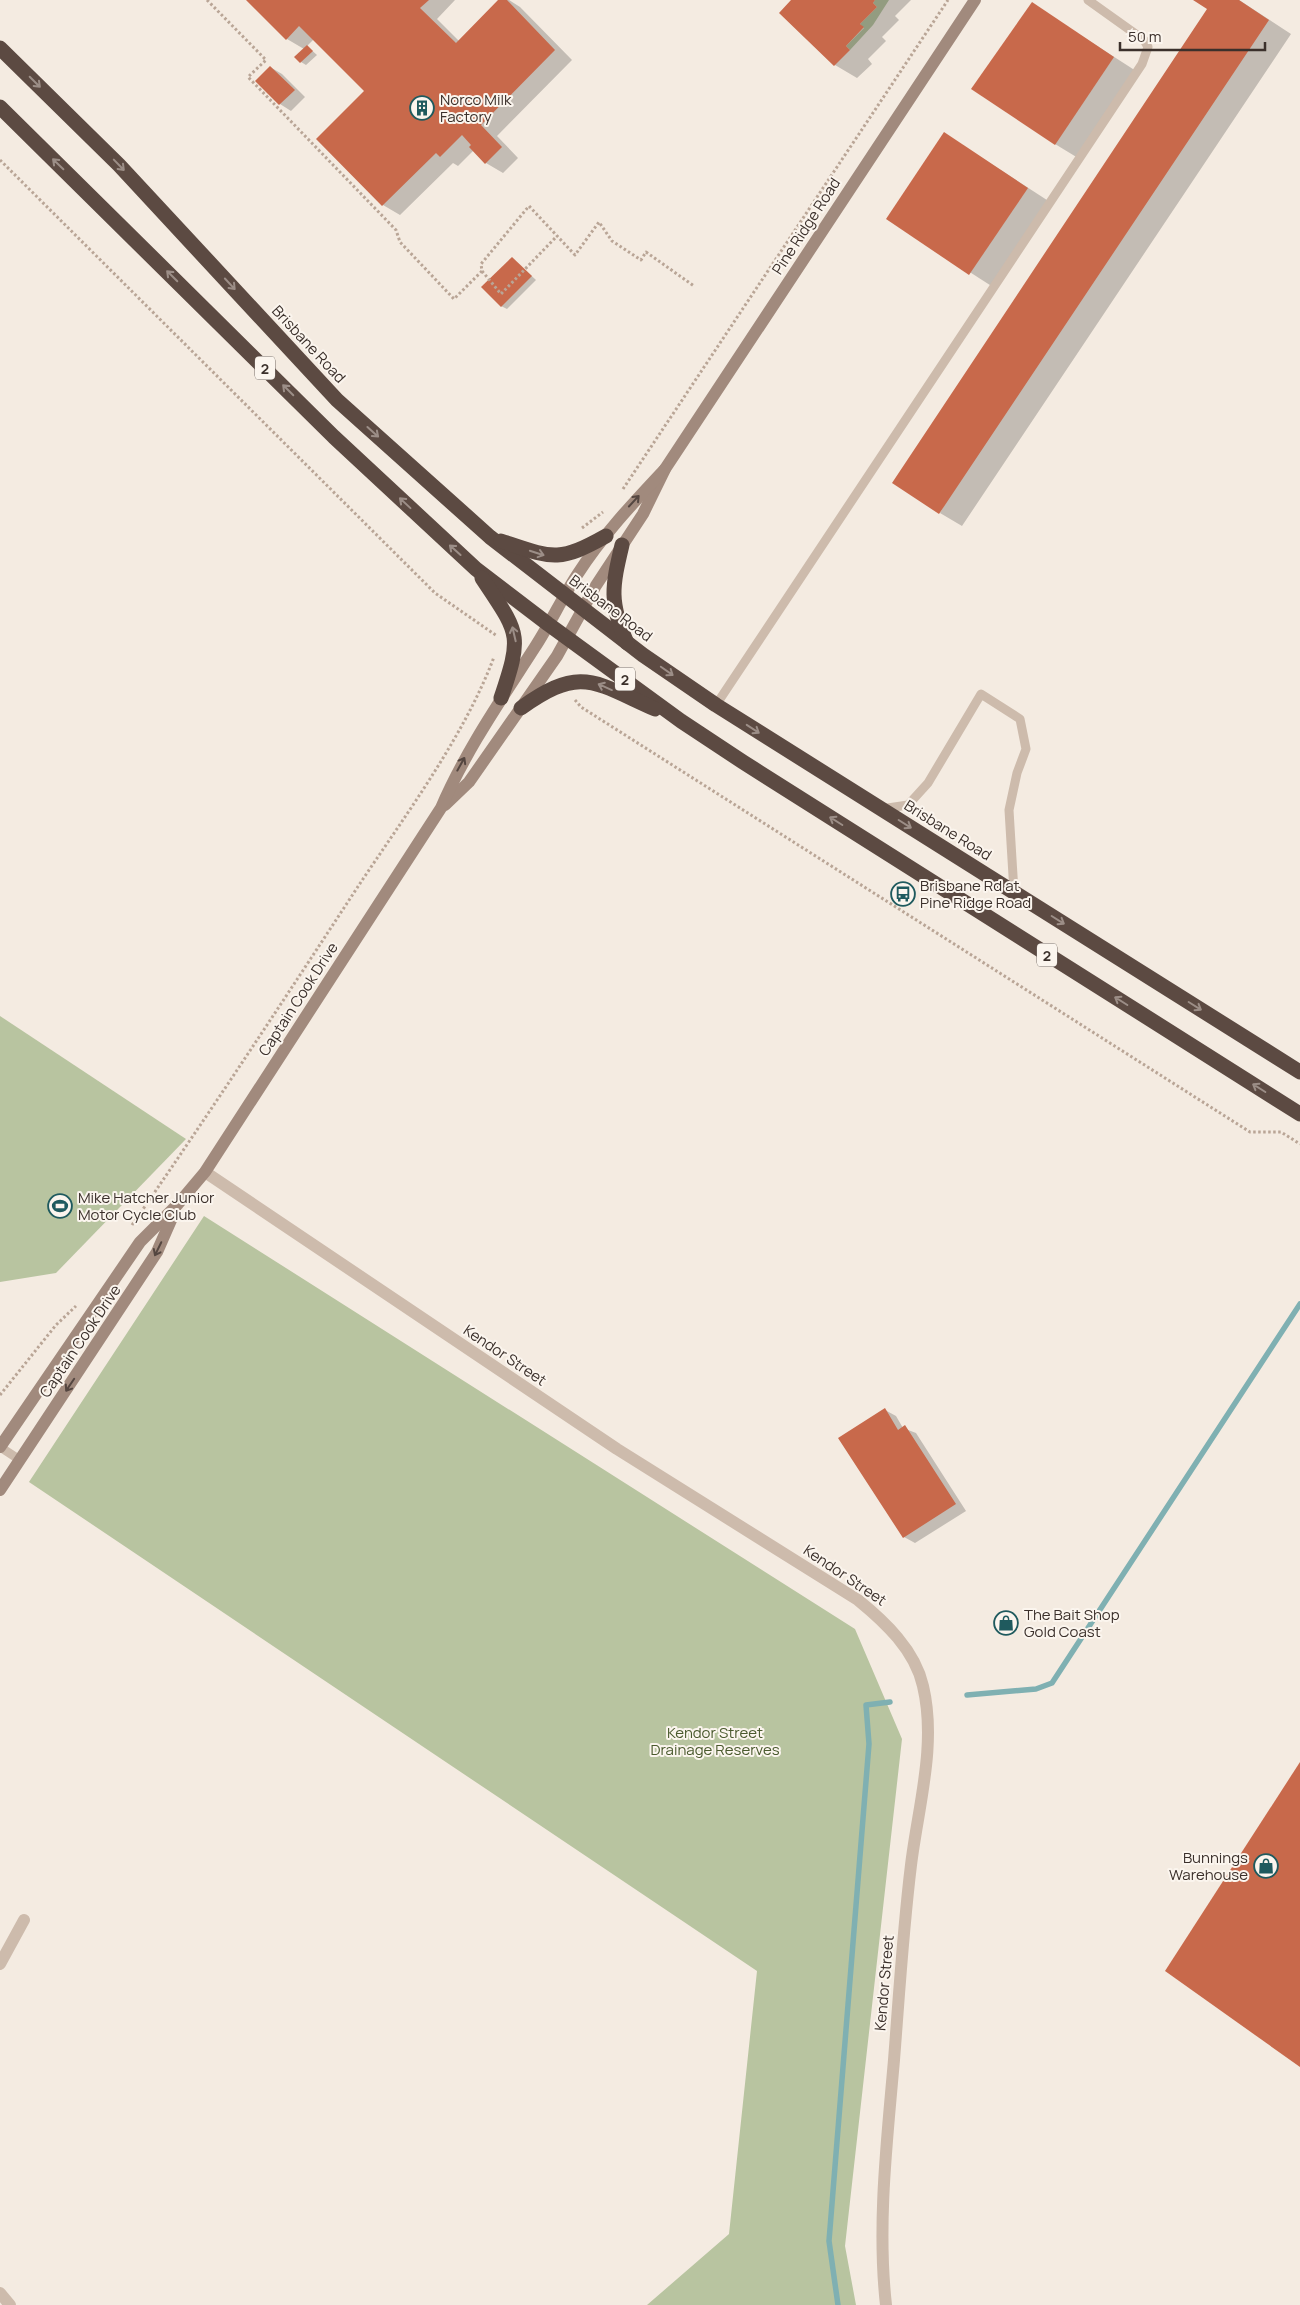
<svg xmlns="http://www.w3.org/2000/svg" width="1300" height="2305" viewBox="0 0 1300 2305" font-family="Manrope,sans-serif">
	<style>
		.green { fill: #b8c4a0 }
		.shadow { fill: #0003 }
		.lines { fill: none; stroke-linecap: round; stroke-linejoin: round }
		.stream { stroke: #7fb0b2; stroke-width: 5.5 }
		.building { fill: #c8694b }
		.path { stroke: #b9a596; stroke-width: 3; stroke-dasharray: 2.5 2.5; stroke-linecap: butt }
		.lane { stroke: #cdbbac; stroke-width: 9 }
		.street { stroke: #cdbbac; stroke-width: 12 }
		.secondary { stroke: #a18a7d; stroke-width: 12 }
		.highway { stroke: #5c4a42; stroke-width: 15 }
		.oneway { stroke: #9c8e87 }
		.oneway2 { stroke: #544640 }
		.labels { text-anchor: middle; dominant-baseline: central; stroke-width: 4; stroke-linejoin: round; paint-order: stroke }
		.shield { fill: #fbf5ee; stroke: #756b66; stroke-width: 1 }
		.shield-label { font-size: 14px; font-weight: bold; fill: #3b302b }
		.poi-label { font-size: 15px; fill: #3b302b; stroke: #fbf5ee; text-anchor: start }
		.street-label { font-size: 15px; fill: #3b302b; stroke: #fbf5ee }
		.park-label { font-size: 15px; fill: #4a5a2e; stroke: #fbf5ee }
	</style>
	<rect width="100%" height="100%" fill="#f4ebe1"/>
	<!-- green -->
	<g class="green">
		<path d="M875,0H889L873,25L850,50L846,46L864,28L860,24L877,7L873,3Z"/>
		<path d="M0,1016L186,1139L56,1273L0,1282Z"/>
		<path d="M204,1216L855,1629L902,1739L845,2246L856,2305H647L729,2234L757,1971L29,1482Z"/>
	</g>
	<!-- shadow -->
	<g class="shadow">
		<path d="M248,0H455L437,19L459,41L500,0H509L520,7L572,60L497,136L518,158L503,173L486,163L474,150L458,166L453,163L400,215L383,205L318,139L365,91L314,39L307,46L317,55L306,65L301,62L296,57L304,49L287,39Z"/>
		<path d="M798,0H911L895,16L899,20L882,37L886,41L868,59L872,64L857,78L835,65Z"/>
		<path d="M1196,0H1239L1291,34L962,526L940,513L1209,8Z"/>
		<path d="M1032,4L1136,71L1078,158L1055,144Z"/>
		<path d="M270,67L282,74L305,97L291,111L280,104L257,81Z"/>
		<path d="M945,134L1050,202L993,287L887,219Z"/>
		<path d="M512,258L536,280L507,309L501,306Z"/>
		<path d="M885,1410L896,1416L903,1428L916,1433L966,1511L915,1543L904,1537Z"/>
	</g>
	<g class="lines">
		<!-- stream -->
		<g class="stream">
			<path d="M967,1695L1036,1689L1052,1683L1300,1304"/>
			<path d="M838,2305L829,2241L869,1744L866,1705L890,1702"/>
		</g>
	</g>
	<!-- building -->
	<g class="building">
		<path d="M246,0H429L420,8L456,43L498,0H507L555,50L481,125L502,147L485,164L469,147L471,145L462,135L440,157L436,153L382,206L316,139L364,91L299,26L286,40Z"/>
		<path d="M791,0H875L873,3L877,7L860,24L864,27L846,46L850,50L834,66L779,13Z"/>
		<path d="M1193,0H1239L1269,20L939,514L892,483L1207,9Z"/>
		<path d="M1032,2L1114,57L1055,145L971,89Z"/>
		<path d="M307,45L313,51L300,63L294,57Z"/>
		<path d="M270,66L295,90L279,105L255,81Z"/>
		<path d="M944,132L1028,188L969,275L886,219Z"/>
		<path d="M512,257L532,276L501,307L481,287Z"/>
		<path d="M885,1408L898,1430L905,1425L956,1504L903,1538L838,1438Z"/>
		<path d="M1300,1762V2067L1165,1971Z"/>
	</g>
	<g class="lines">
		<!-- path -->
		<g class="path">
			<path d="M207,0L266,60L248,77L396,230L400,242L454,299L482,271L481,264L529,206L575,255L599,222L612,241L641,260L646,252L694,286"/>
			<path d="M0,160L435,593L497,636"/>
			<path d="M482,271L501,294L557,236"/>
			<path d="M623,489L948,0"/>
			<path d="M582,528L603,512"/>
			<path d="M575,700L581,707L1250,1132H1281L1300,1144"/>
			<path d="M132,1225C209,1114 283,1001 357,888C404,817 464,737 494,657"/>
			<path d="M0,1395L56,1325L76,1306"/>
		</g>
		<!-- lane -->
		<g class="lane">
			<path d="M716,705L1142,64L1148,47L1144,40L1088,0"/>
			<path d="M881,809L908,805L928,783L981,694L1020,719L1026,749L1017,773L1009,810L1014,892"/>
			<path d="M0,1447L20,1460"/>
		</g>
		<!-- street -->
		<g class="street">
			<path d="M205,1172L617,1449L858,1600C885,1622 915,1650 923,1686C937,1745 918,1807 911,1865C903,1930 899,1996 894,2060C887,2141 877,2225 886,2305"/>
			<path d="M0,1964L24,1920"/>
			<path d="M0,2293L10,2305"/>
		</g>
		<!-- secondary -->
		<g class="secondary">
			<path d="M445,805L469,782L557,656L595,587L643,514L665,469L975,0"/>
			<path d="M0,1447L140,1242L178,1204L205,1172L441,808C466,750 501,700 535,647C550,624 562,598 577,575C602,536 633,503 665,469"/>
			<path d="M0,1490L157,1252L175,1211"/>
		</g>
		<!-- highway -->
		<g class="highway">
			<path d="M0,48L119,165L337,400L490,537L643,655L716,705L1300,1072"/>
			<path d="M0,107L334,437L476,569L548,624L681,721L743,762L1300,1114"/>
			<path d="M501,541C552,558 558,563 606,536"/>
			<path d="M622,545C612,587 609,602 627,643"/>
			<path d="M482,578C519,634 523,633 501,698"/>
			<path d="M521,708C581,665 594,682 655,709"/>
		</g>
	</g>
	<!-- one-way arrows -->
	<defs><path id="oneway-shaft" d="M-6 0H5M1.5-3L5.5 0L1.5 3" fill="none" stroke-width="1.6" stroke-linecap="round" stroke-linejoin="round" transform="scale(1.25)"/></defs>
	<g class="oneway">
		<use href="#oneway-shaft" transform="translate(35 82) rotate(45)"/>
		<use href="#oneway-shaft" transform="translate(58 164) rotate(-136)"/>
		<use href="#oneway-shaft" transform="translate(119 165) rotate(46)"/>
		<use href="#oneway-shaft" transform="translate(172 276) rotate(-135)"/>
		<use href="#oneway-shaft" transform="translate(230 284) rotate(47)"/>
		<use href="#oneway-shaft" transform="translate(288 390) rotate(-135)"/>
		<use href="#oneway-shaft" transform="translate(373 432) rotate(42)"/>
		<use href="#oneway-shaft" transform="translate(405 503) rotate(-137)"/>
		<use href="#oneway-shaft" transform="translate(455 550) rotate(-138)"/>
		<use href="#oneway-shaft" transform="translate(537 553) rotate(18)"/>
		<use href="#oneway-shaft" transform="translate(514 634) rotate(-103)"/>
		<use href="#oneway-shaft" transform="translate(667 671) rotate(35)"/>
		<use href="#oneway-shaft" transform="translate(605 687) rotate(-156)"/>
		<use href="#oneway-shaft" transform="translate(753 729) rotate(33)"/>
		<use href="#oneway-shaft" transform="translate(836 821) rotate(-148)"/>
		<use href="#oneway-shaft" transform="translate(905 824) rotate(32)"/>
		<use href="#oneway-shaft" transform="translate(1058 920) rotate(32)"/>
		<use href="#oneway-shaft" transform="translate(1121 1001) rotate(-148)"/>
		<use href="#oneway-shaft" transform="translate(1195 1006) rotate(32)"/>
		<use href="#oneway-shaft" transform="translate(1259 1088) rotate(-148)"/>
	</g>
	<g class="oneway2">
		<use href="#oneway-shaft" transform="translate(634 501) rotate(-47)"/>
		<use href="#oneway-shaft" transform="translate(461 764) rotate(-61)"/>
		<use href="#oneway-shaft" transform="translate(158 1249) rotate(116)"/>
		<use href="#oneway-shaft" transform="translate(70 1385) rotate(124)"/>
	</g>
	<!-- icons -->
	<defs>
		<g id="building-ring" transform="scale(1.25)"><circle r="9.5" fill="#fbf5ee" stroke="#1f5a5e" stroke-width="1.5"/><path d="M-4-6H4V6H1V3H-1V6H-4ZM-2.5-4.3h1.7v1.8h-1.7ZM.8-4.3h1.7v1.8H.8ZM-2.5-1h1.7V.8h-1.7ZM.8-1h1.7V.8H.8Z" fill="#1f5a5e"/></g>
		<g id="bus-ring" transform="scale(1.25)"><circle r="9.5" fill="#fbf5ee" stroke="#1f5a5e" stroke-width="1.5"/><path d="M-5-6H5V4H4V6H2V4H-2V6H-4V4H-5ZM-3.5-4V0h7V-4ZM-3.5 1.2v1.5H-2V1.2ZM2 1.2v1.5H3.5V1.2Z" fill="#1f5a5e"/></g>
		<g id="stadium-ring" transform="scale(1.25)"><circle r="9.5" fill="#fbf5ee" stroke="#1f5a5e" stroke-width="1.5"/><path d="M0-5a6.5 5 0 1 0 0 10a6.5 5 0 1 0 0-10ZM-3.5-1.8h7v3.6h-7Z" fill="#1f5a5e"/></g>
		<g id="shop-ring" transform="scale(1.25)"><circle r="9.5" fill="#fbf5ee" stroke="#1f5a5e" stroke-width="1.5"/><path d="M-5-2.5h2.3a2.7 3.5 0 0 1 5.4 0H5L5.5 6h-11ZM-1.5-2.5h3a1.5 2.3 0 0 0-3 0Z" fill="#1f5a5e"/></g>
	</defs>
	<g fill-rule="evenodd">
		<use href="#building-ring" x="422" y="108"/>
		<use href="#bus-ring" x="903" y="894"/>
		<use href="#stadium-ring" x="60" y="1206"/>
		<use href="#shop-ring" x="1006" y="1623"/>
		<use href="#shop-ring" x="1266" y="1866"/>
	</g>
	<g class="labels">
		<!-- shield labels -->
		<g class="shield">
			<rect x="255" y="356.5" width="20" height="23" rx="4"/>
			<rect x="615" y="667.5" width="20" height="23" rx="4"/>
			<rect x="1037" y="943.5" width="20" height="23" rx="4"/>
		</g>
		<g class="shield-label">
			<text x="265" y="368">2</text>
			<text x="625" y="679">2</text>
			<text x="1047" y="955">2</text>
		</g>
		<!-- poi labels -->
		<g class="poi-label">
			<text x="440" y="99">Norco Milk<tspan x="440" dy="17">Factory</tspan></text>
			<text x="920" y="885">Brisbane Rd at<tspan x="920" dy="17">Pine Ridge Road</tspan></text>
			<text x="78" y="1197">Mike Hatcher Junior<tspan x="78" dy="17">Motor Cycle Club</tspan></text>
			<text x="1024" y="1614">The Bait Shop<tspan x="1024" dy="17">Gold Coast</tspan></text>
			<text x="1248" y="1857" text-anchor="end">Bunnings<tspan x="1248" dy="17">Warehouse</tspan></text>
		</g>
		<!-- street labels -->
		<g class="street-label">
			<text transform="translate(806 226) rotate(-57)">Pine Ridge Road</text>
			<text transform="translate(309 344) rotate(47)">Brisbane Road</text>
			<text transform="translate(611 608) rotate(37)">Brisbane Road</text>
			<text transform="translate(948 830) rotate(32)">Brisbane Road</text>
			<text transform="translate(298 999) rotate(-57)">Captain Cook Drive</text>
			<text transform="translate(80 1341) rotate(-56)">Captain Cook Drive</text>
			<text transform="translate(505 1355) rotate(34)">Kendor Street</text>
			<text transform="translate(845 1575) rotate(34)">Kendor Street</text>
			<text transform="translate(884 1983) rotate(-85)">Kendor Street</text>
		</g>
		<!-- park labels -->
		<g class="park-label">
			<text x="715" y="1732">Kendor Street<tspan x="715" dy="17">Drainage Reserves</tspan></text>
		</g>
	</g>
	<!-- scale -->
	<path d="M1120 42v8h145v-8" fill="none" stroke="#3b302b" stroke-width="2.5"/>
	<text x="1128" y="42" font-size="15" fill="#3b302b" stroke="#fbf5ee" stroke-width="4" paint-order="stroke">50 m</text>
</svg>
